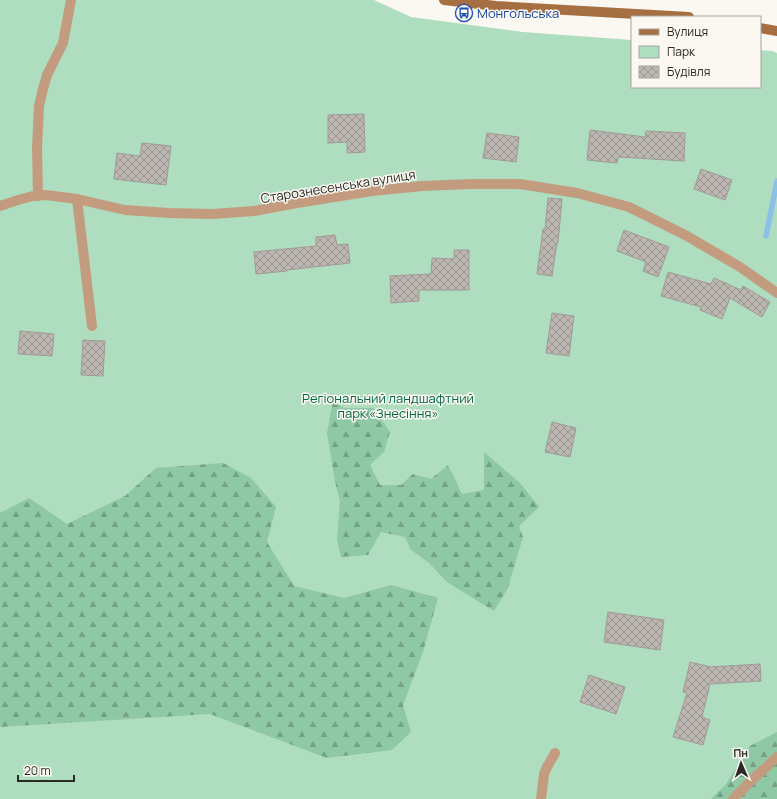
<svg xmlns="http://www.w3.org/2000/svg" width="777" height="799" viewBox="0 0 777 799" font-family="Manrope,sans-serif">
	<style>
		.green { fill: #aeddbf }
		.forest { fill: url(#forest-firs) }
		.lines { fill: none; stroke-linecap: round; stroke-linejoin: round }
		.stream { stroke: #8bc1e6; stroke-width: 5.5 }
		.building { fill: url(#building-cross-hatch); stroke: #a09a96 }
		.service { stroke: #c39c7f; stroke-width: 10 }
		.minor { stroke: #c39c7f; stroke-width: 10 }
		.secondary { stroke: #a66f42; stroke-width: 10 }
		.labels { text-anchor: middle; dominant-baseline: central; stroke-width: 3; stroke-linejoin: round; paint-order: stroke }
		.transit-label { font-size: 13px; fill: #164399; stroke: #fbf8f2; text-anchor: start }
		.street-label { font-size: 13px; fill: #2a2926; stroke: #fbf8f2 }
		.park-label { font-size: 13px; fill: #01673e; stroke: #fbf8f2 }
	</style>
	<defs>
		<pattern id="forest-firs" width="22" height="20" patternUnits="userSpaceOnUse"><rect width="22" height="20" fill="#8fc8a5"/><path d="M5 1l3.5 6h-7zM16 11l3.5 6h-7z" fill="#75a286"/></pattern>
		<pattern id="building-cross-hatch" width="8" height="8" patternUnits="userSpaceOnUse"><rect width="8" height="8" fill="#bdb7b2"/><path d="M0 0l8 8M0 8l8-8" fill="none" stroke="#9a9591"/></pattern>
	</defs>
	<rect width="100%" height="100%" fill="#fbf8f2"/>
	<!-- green -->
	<path class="green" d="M0,0H374L411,17L523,32L632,40V87H760V50L772,51L777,53V799H0Z"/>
	<!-- forest -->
	<g class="forest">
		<path d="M333,401L344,408H373L390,432L384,452L370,465L380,485H401L413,474L431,479L448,465L462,494L484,490V452L520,483L539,507L519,526L523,537L508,588L494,611L447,582L428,562L411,550L405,537L381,532L368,555L341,557L337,540L340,502L335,481L327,433Z"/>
		<path d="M223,463L251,478L276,507L267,542L294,586L344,598L391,585L438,598L423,652L403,705L411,732L392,750L327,758L210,714L0,727V513L29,498L67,524L125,496L156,468Z"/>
		<path d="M777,732V799H711L726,784L750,746Z"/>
	</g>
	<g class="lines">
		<!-- stream -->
		<path class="stream" d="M766,236L777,181"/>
	</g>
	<!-- building -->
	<g class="building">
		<path d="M364,114L365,152L347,153V142L328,143V115Z"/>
		<path d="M590,130L645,137L646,131L685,133L684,161L618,157L617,163L587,160Z"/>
		<path d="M487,133L519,137L516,162L483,158Z"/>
		<path d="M142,143L171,146L166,185L114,179L117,153L140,156Z"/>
		<path d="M701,169L732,180L725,200L694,189Z"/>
		<path d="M548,198L562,199L558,243H557L552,276L537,274L543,229H545Z"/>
		<path d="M624,230L669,247L658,277L643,271L646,262L617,251Z"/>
		<path d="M335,235L337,245L348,244L350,263L287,270V271L256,274L254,252L316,246V237Z"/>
		<path d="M454,250H469V290H419V301L391,303L390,276L431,274L432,258L454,259Z"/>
		<path d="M668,272L711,284L714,278L741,290L743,286L770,302L762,317L730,298L722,319L700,310L701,307L661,296Z"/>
		<path d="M552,313L574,316L569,356L546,353Z"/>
		<path d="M20,331L54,334L52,356L18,354Z"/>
		<path d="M83,340L105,341L103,376L81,375Z"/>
		<path d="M552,422L576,428L570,457L545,452Z"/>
		<path d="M608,612L664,620L660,650L604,642Z"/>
		<path d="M690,662L711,667L760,664L761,681L710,684L702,717L710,720L703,745L673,737L687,693L683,692Z"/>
		<path d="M589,675L625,687L616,714L580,702Z"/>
	</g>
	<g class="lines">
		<!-- service -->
		<g class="service">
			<path d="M38,196L37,148L39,106L43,89L47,75L63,43L71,0"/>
			<path d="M77,199L92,326"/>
			<path d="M541,799L544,774L547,767L555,753"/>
		</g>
		<!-- minor -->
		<g class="minor">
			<path d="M0,206L18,200L33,196L46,195L77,199L125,210L169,213L212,214L254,211L297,203L372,191L422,186L471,184H520L577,193L629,207L687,236L740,267L777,293"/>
			<path d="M733,799L751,781L777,757"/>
		</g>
		<!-- secondary -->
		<g class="secondary">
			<path d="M444,0L496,6L689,17"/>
			<path d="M760,28L777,31"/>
		</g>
	</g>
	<!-- icons -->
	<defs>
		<g id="bus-ring" transform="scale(0.9)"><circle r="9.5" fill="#fbf8f2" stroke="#1a4fb4" stroke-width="1.5"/><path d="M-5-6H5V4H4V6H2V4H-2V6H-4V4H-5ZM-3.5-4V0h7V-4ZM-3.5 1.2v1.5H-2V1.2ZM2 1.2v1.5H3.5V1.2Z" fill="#1a4fb4"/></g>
	</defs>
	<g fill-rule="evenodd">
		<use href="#bus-ring" x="464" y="13"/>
	</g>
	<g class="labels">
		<!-- transit labels -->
		<g class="transit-label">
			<text x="477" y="13">Монгольська</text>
		</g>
		<!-- street labels -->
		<g class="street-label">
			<text transform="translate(338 186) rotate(-9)">Старознесенська вулиця</text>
		</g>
		<!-- park labels -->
		<g class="park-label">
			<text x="388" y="398">Регіональний ландшафтний<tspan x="388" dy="15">парк «Знесіння»</tspan></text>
		</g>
	</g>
	<!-- legend -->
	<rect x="631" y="16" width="130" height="72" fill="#fbf8f2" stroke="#a7a5a0"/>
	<rect x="639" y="29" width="20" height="6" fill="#a66f42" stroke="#a7a5a0"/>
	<text x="667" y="36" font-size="12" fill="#2a2926">Вулиця</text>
	<rect x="639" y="46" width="20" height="12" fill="#aeddbf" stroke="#a7a5a0"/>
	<text x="667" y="56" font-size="12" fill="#2a2926">Парк</text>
	<rect x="639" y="66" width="20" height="12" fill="url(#building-cross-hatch)" stroke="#a7a5a0"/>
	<text x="667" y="76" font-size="12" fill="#2a2926">Будівля</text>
	<!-- north arrow -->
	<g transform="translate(741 763) rotate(358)" stroke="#fbf8f2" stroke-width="3" paint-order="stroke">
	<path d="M0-3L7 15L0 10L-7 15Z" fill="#2a2926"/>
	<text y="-6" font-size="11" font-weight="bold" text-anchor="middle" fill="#2a2926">Пн</text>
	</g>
	<!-- scale -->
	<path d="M18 775v6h56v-6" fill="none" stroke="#2a2926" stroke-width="2"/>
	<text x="24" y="775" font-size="12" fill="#2a2926" stroke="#fbf8f2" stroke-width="3" paint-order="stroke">20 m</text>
</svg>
